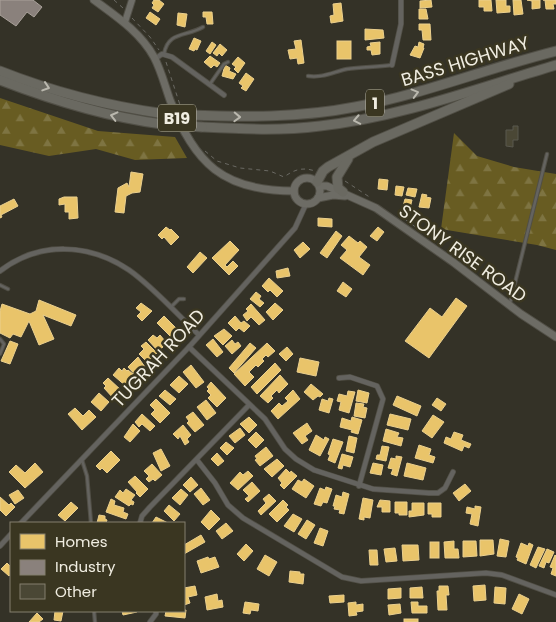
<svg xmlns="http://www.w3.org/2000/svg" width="556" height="622" viewBox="0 0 556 622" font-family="Poppins,sans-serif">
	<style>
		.forest { fill: url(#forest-firs) }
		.homes { fill: #e9c46a; stroke: #ebd08e }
		.industry { fill: #8a817c; stroke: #a9a19a }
		.building { fill: #4a4735; stroke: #59584e }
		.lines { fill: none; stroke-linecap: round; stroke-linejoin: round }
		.lane-casing { stroke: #514f46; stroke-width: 4.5 }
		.street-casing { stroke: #514f46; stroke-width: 6 }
		.secondary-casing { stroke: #514f46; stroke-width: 8 }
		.primary-casing { stroke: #514f46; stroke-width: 9 }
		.highway-casing { stroke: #514f46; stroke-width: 11 }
		.path { stroke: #6a6963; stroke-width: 1; stroke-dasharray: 4 4; stroke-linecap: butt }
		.lane { stroke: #64635f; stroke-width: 2.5 }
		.street { stroke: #64635f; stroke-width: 4.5 }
		.secondary { stroke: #6f6e68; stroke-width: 6 }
		.primary { stroke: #6d6c65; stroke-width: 7 }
		.highway { stroke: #6a6961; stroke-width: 9 }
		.highway-bridge-casing { stroke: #514f46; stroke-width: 11; stroke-linecap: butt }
		.highway-bridge { stroke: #6a6961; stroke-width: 9 }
		.oneway { stroke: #bab8ae }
		.labels { text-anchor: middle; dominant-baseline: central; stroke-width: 5; stroke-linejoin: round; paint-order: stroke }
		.shield { fill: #3a3621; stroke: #b9b6a7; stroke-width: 1 }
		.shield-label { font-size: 16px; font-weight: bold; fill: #f0ede1 }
		.street-label { font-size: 18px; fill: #f0ede1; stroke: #3a3621 }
	</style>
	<defs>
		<pattern id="forest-firs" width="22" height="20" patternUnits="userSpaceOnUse" patternTransform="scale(1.25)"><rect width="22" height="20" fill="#685c22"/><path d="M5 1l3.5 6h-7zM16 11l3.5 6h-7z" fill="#7e7442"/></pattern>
	</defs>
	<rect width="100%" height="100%" fill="#343227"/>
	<!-- forest -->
	<g class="forest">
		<path d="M0,98L98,131L175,137L187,158L135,160L96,149L49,156L0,145Z"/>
		<path d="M454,133L477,156L514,167L556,174V250L537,245L441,229Z"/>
	</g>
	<!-- homes -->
	<g class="homes">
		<path d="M154,0H159L164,4L158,12L152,8L154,5L152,3Z"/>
		<path d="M431,0L432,7L420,8V1Z"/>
		<path d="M479,0H491L492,11H484V7H479Z"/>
		<path d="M496,0H506V6H510V12L497,13Z"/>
		<path d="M513,0H521L523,14L514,15Z"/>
		<path d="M527,0H540V8L532,9V1Z"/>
		<path d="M543,0H556V4H553L554,9H546L545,0Z"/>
		<path d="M341,3L343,21L331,23L330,16L334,15L333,4Z"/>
		<path d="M419,9H426L428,19H419Z"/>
		<path d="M150,12L160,19L156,25L146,18Z"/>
		<path d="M203,12H212L213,24H207L206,17H203Z"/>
		<path d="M178,13L187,14L185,27L177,25Z"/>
		<path d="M419,24H430L431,40H423L422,30H419Z"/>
		<path d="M365,29L383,30L384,38L365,40Z"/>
		<path d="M194,38L201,41L197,50L195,49L194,51L189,49Z"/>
		<path d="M301,40L304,63L298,64L297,58L290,59L288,50L296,49L294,41Z"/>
		<rect x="337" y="41" width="14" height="18"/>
		<path d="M212,42L216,45L210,54L206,51Z"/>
		<path d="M380,42V54L372,55L371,50H367V47L371,46L370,43Z"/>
		<path d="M419,42L424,44L423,48H424L420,58L410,55L415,46L418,47Z"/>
		<path d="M220,44L227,50L222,56L219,53L217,56L213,53Z"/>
		<path d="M210,56L220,63L217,67L214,65L211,68L204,62Z"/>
		<path d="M238,57L245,63L238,73L234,69L236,67L232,64Z"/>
		<path d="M225,65L230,68L229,71L236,74L233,79L222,76Z"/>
		<path d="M246,73L254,79L246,91L241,88L243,86L239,83Z"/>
		<path d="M131,172L143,174L140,192L132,193L126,196L124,213L115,212L118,188L127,183L129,187Z"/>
		<path d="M379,179L388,180L387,190L378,189Z"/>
		<path d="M396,186L404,187L402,196L395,195Z"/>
		<path d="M408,188L417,189L415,197L406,195Z"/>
		<path d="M422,194L427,195L426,197L431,198L429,208L419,207Z"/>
		<path d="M64,197H77L78,218L69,219V212H65V204L59,205V199Z"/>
		<path d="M14,199L18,206L1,215L2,217L0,218V206Z"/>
		<path d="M405,199L412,200L409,212L402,210Z"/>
		<path d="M318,218L332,219V227L318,226Z"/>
		<path d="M166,227L170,230L171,229L179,237L171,245L164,237L162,239L158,235Z"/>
		<path d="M378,227L384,232L377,241L370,236Z"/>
		<path d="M336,231L342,236L327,258L320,253Z"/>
		<path d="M349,236L358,243L360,241L367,247L359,257L370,265L363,275L340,258L347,250L341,245Z"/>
		<path d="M230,241L239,250L225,265L227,267L233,261L238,266L229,275L212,258Z"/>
		<path d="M303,242L310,249L300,258L294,250Z"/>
		<path d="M200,252L207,258L193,273L187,267Z"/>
		<path d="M288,268L290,276L277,278L276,271Z"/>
		<path d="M269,278L283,291L277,297L270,290L268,292L262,286Z"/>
		<path d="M343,282L352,289L346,297L337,291Z"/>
		<path d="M256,292L261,296L259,299L264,303L260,307L250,299Z"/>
		<path d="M456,298L467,306L429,358L405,341L430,308L442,317Z"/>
		<path d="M39,300L76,315L71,326L43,315L54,339L39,345L29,321L21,337L13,334L10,338L0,333V311L2,304L30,314L36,311Z"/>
		<path d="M141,303L152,311L142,321L137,316L141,312L136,308Z"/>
		<path d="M275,303L283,310L273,320L266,312Z"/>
		<path d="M251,304L265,320L259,325L251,317L247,321L243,315L248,311L246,309Z"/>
		<path d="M164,316L179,331L172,338L157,323Z"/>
		<path d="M235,316L241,323L244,321L250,326L244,332L239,328L236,331L228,323Z"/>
		<path d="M224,329L232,336L223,345L214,336Z"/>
		<path d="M153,335L157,338L160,335L165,341L161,344L163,347L158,351L148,340Z"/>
		<path d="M213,339L223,352L217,357L206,345Z"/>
		<path d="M232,340L235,344L238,342L241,346L232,354L225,346Z"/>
		<path d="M10,341L18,344L10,364L1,361Z"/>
		<path d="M146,342L157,353L147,362L139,354L144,349L141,346Z"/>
		<path d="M250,343L256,348L234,373L229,368Z"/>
		<path d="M267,343L275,351L268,357L266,355L262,359L264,361L258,367L256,365L249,372L254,377L245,386L234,374Z"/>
		<path d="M287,347L293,354L286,361L279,354Z"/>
		<path d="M138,357L145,367L140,372L142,374L138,378L128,367Z"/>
		<path d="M300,358L319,362L316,376L297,372Z"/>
		<path d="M275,363L281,370L257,394L251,387Z"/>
		<path d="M191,365L204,382L196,388L183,372Z"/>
		<path d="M119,368L122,371L124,368L127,371L128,370L133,374L129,380L132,382L127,387L113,375Z"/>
		<path d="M280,375L288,384L279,393L277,390L271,396L273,398L268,403L260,396Z"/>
		<path d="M179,376L188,384L179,393L170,385Z"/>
		<path d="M108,378L122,391L114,399L104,388L106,386L103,383Z"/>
		<path d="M211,382L226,398L217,407L208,398L211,395L207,391L209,389L207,387Z"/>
		<path d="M311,384L323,394L320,397L318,396L313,400L304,392Z"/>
		<path d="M165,390L176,399L170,405L159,396Z"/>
		<path d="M293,390L300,399L278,419L271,411L279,403L282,406L288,401L285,398Z"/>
		<path d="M358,390L369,393L367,403L356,401Z"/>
		<path d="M348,391L355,392L349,413L339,410L341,402L337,401L339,394L347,396Z"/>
		<path d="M99,393L109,402L101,411L91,402Z"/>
		<path d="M397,396L421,406L417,416L393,405Z"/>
		<path d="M329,398L333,399L329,413L319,410L322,399L328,401Z"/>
		<path d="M437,398L446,404L441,411L432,405Z"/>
		<path d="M156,399L170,413L160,423L151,414L155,410L150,405Z"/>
		<path d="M206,400L216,413L207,420L197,407Z"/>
		<path d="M356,403L364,404L363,407L367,408L365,418L354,416Z"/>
		<path d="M75,408L83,416L89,410L96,417L82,430L68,414Z"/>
		<path d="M193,412L204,425L195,432L187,423L189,421L186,417Z"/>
		<path d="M142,414L155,426L150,431L142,424L139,427L135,422Z"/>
		<path d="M390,414L411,419L408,430L387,425Z"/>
		<path d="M433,415L444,422L432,438L422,431Z"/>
		<path d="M249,417L257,425L249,433L240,424Z"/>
		<path d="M352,417L362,420L358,434L351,432L352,430L340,427L342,418L351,421Z"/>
		<path d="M307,423L312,431L305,436L308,440L302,444L293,433Z"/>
		<path d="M133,424L140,431L130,442L124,437Z"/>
		<path d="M183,425L191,435L187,439L189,442L185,445L180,436L178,439L173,434Z"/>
		<path d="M240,428L245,435L235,443L229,436Z"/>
		<path d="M386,429L399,433L397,437L403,438L401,446L383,441Z"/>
		<path d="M256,432L264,440L256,448L248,440Z"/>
		<path d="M454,432L463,435L461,440L471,444L469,448L464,446L462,451L444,443L446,437L451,439Z"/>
		<path d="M316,435L324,440L325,437L329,439L320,456L309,450Z"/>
		<path d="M349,436L357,438L354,453L346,451Z"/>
		<path d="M333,439L343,442L335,463L328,460L330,455L328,454Z"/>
		<path d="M226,442L234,448L227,455L220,448Z"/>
		<path d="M419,445L431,449L429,455L435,457L433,463L415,458Z"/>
		<path d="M382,446L389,447L386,461L376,459L377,455H380Z"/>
		<path d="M266,447L273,456L260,466L255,460L257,459L255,456Z"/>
		<path d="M161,449L170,466L161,471L153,453Z"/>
		<path d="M111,451L120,460L107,473L102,468L100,470L96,466Z"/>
		<path d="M217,453L224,461L218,466L211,459Z"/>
		<path d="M342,454L353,457L350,467L343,465L342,469L338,468Z"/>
		<path d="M396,456L402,457L397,476L391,474L393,469L388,468L391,458L396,459Z"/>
		<path d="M277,459L284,466L272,477L264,469Z"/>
		<path d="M35,463L43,472L25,488L9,472L16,465L25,473Z"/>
		<path d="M373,463L383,465L381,475L370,473Z"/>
		<path d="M407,463L426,468L423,480L404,476Z"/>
		<path d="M152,464L162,475L155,481L153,479L149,482L146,479L149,476L144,471Z"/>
		<path d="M286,469L290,473L291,471L297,476L284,489L280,485L282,483L278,478Z"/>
		<path d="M248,471L253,476L238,490L230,483L240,472L243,475Z"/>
		<path d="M135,476L148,489L140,497L136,493L137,492L128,482Z"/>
		<path d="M191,477L198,485L190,492L183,485Z"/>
		<path d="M304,479L314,486L306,498L292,489L298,480L302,482Z"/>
		<path d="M252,482L260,491L248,502L245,499L249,496L243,490Z"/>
		<path d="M465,484L471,491L459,501L453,493Z"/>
		<path d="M326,487L332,489L327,503L323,502L321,506L314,504L320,488L325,490Z"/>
		<path d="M201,488L210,500L203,505L194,494Z"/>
		<path d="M126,489L135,495L131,500L134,502L133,505L131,504L129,506L115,497L120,490L123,493Z"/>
		<path d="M181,489L188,495L180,505L172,498Z"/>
		<path d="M18,490L24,498L15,504L9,495Z"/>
		<path d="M343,492L349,494L344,514L339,513L340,510L334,509L335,506H333L336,495L342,497Z"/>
		<path d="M269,494L276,501L261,515L258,511L266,503L263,499Z"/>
		<path d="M0,497L9,505L11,503L15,507L6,516L0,510Z"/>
		<path d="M363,498L373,500L370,518L364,517V520L359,519Z"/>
		<path d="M111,499L115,501L114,505L124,508L123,512L128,514L126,519L106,512Z"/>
		<path d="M283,500L288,505L286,507L289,510L277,522L269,514Z"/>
		<path d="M380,500L390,501V512H382V507H377Z"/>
		<path d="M71,502L78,508L65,521L58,515Z"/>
		<path d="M395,502H407V515H399V513H395Z"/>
		<path d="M412,503H424V515L409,517V511H412Z"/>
		<path d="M428,503H441V517H432V514H428Z"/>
		<path d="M169,505L180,514L174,521L164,511Z"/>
		<path d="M475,506L481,507L478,526L470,524L472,514L466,513L467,507L475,509Z"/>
		<path d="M211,510L220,519L209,530L201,522Z"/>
		<path d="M293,514L302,519L294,532L284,526Z"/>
		<path d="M99,515L105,516V519L107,520L106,523H97Z"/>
		<path d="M156,517L168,523H152Z"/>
		<path d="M307,520L315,525L306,539L298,534Z"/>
		<path d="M226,523L233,531L222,539L216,531Z"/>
		<path d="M320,528L328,531L323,546L314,543Z"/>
		<path d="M201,535L205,542L184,554V545Z"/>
		<path d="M500,539L509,541L506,557L497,556Z"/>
		<path d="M480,540H493L494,554L480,556Z"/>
		<path d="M454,541V549H458L459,558H445L444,542Z"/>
		<path d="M463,541H476L477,556L463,557Z"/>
		<rect x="430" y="542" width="9" height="16"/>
		<path d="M521,543L528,546L529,543L533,545L526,564L517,560L518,558L516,557Z"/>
		<path d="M246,544L253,551L244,561L237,554Z"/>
		<path d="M402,545H418L419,560L403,561Z"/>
		<path d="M538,547L545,549L536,568L530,565Z"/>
		<path d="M395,548L397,561L386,562L384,549Z"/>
		<path d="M547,549L554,552L549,563L546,562L544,568L539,566Z"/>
		<path d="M369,550H377L378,565H370Z"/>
		<path d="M265,555L277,562L269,576L257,569Z"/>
		<path d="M555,555L556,556V576L551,574L553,568L550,567Z"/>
		<path d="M208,557L209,559L215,557L219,567L201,573L197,561Z"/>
		<path d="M7,563L11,567V574L9,576L1,569Z"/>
		<path d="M290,571L300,572V574H304L303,584L289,582Z"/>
		<path d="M485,585L486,600L474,601L473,586Z"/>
		<path d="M195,586L197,595L188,597L190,603L184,605V588Z"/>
		<path d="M439,586H448L449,595H446L447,610H438L437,591H439Z"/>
		<path d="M422,587L423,598H410V588Z"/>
		<path d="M495,587L506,588L505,604L494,603Z"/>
		<path d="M401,588V598L388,599V589Z"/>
		<path d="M217,594L218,601L222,600L223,607L207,610L205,597Z"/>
		<path d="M519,594L529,599L522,614L512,609Z"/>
		<path d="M344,595V602L330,603L329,596Z"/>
		<path d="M245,602L259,604L258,611L251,610L250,614L243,613Z"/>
		<path d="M356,602V605L363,604V611L356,612L357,615L349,616L348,603Z"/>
		<path d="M411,602H418V606H427V613H412Z"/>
		<path d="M400,604L401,613L389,615L388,605Z"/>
		<path d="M186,610L185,618L165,616L166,611Z"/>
		<path d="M55,611H63L61,621L54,620Z"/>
		<path d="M122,611H137V612L123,615Z"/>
		<path d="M37,613L43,619L39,622H29Z"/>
		<rect x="404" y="619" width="14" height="3"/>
	</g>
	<!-- industry -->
	<path class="industry" d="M0,0H33L42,7L34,17L27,12L16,26L0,15Z"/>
	<!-- building -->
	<path class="building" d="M513,126H518V140H513V147L506,146V130H513Z"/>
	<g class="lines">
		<!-- lane casing -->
		<g class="lane-casing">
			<g id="lane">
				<path d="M164,54C168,31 186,37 203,27"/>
				<path d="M308,76C323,78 333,72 347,69C362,67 377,67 392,65"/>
				<path d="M210,84L224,64L228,62"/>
				<path d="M0,285L8,289"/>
				<path d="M510,303L547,154"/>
				<path d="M171,307L179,299H184"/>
				<path d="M0,339L4,344L0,354"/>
				<path d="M82,460L87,476L91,523"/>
				<path d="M94,611L95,622"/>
			</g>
		</g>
		<!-- street casing -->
		<g class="street-casing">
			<g id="street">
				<path d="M155,59L162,54L172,57L224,95"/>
				<path d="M392,65L401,24V0"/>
				<path d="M0,271C39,241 89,243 129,270C152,286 178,315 199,335"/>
				<path d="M189,347L265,419L285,449L296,459L314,470L373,489L429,493H438L445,488L453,472"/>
				<path d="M339,378L350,377L377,386L383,399L359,486"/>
				<path d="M197,460L215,483L228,505L243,518L342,577L361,581L486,573L502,575L556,595"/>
				<path d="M21,523L189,347L295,228L306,204"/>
				<path d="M140,523L142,516L150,507L249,405"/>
				<path d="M0,546L11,534"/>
				<path d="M150,622L156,614V611"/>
			</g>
		</g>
		<!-- secondary casing -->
		<g class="secondary-casing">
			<path id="secondary" d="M125,22L132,0"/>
		</g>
		<!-- primary casing -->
		<g class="primary-casing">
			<g id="primary">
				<path d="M94,0C117,17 140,32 154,57C161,70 165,86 170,100C195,164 223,191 294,191"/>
				<circle cx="307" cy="191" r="13"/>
				<path d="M319,186H327L376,208L453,262L521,314L556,337"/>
				<path d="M318,198L333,195L345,196"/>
			</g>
		</g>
		<!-- highway casing -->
		<g class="highway-casing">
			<g id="highway">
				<path d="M0,71C53,92 108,106 165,114"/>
				<path d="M0,80C52,100 107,117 162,124"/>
				<path d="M188,115C244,117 299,118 355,107C424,94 488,68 556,51"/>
				<path d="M202,127C242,129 281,131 320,126C401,117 478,88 556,65"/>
				<path d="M317,182L323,171L328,167L373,142L509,84"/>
				<path d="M343,192L338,188L337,177L348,159"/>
			</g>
		</g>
		<!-- path -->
		<g class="path">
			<path d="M114,0L123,8"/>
			<path d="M132,18L150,37L159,50"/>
			<path d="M166,62L181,108"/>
			<path d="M205,151L217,161L240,168L270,171L284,177C295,169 303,167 315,171"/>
			<path d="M345,181L371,198"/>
			<path d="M406,220L417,228"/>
		</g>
		<!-- lane -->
		<use href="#lane" class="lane"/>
		<!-- street -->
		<use href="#street" class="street"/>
		<!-- secondary -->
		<use href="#secondary" class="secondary"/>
		<!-- primary -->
		<use href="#primary" class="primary"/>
		<!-- highway -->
		<use href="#highway" class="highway"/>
		<!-- highway-bridge casing -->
		<g class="highway-bridge-casing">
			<g id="highway-bridge">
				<path d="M165,114L188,115"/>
				<path d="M162,124L202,127"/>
			</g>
		</g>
		<!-- highway-bridge -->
		<use href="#highway-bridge" class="highway-bridge"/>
	</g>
	<!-- one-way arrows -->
	<defs><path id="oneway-chevron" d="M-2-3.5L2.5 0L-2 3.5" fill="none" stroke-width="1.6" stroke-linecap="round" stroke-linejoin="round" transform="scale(1.25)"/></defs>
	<g class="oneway">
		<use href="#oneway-chevron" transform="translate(46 87) rotate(18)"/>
		<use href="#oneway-chevron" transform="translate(415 93) rotate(-15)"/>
		<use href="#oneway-chevron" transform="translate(114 116) rotate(-166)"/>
		<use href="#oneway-chevron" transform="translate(237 117) rotate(2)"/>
		<use href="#oneway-chevron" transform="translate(357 120) rotate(169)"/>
	</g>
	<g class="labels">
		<!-- shield labels -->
		<g class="shield">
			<rect x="366" y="89.5" width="18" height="27" rx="4"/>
			<rect x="158" y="104.5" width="38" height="27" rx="4"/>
		</g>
		<g class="shield-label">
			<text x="375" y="103">1</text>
			<text x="177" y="118">B19</text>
		</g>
		<!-- street labels -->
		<g class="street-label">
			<text transform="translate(465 61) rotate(-17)">BASS HIGHWAY</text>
			<text transform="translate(463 253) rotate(36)">STONY RISE ROAD</text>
			<text transform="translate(158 358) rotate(-47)">TUGRAH ROAD</text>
		</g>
	</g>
	<!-- legend -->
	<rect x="10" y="522" width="175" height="90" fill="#3a3621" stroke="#837f6e"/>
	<rect x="20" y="534" width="25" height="15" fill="#e9c46a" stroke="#837f6e"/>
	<text x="55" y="547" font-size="15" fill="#f0ede1">Homes</text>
	<rect x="20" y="560" width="25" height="15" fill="#8a817c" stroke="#837f6e"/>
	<text x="55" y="572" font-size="15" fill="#f0ede1">Industry</text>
	<rect x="20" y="584" width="25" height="15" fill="#4a4735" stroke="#837f6e"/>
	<text x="55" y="597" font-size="15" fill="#f0ede1">Other</text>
</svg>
